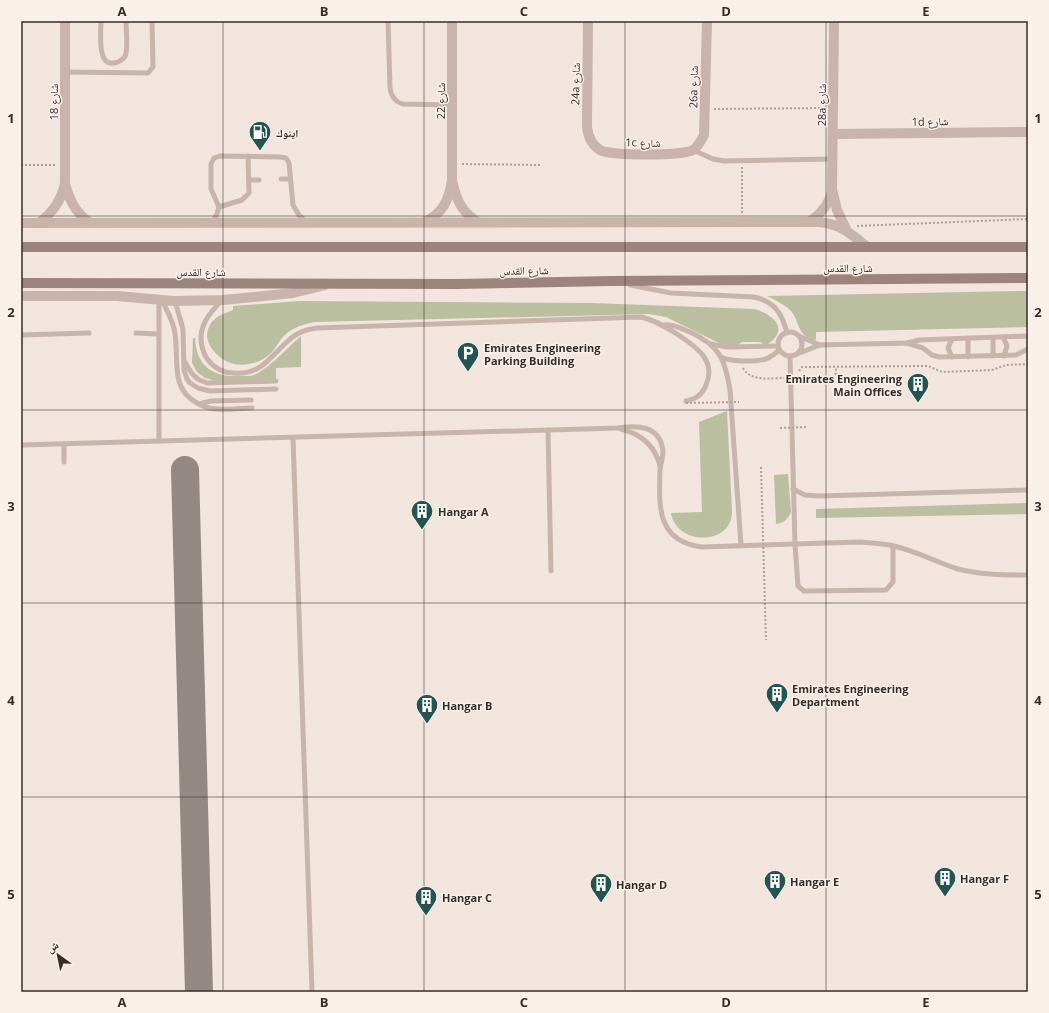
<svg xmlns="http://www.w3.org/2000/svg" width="1049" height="1013" viewBox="0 0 1049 1013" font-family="'Open Sans','Noto Naskh Arabic',sans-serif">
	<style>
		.green { fill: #b9bf9f }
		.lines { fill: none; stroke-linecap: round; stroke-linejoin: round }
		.taxiway { stroke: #948884; stroke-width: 28 }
		.path { stroke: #b49e95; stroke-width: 2; stroke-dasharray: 2 2; stroke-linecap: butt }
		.lane { stroke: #c8b4ab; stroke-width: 5 }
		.street { stroke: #c8b4ab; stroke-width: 10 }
		.secondary { stroke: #9c837c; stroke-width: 10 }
		.path-bridge { stroke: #b49e95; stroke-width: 2; stroke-dasharray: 2 2; stroke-linecap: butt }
		.grid { fill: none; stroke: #362c2a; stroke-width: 1; stroke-opacity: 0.55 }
		.labels { text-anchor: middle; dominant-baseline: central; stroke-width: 3; stroke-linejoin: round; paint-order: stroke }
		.street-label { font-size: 11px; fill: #362c2a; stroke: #f9f0ea }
		.poi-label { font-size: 11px; font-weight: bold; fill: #362c2a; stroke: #f9f0ea; text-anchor: start }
		.neatline { fill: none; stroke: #362c2a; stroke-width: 1.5 }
		.grid-label { font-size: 13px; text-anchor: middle; font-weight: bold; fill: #362c2a }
	</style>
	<rect width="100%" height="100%" fill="#f1e5de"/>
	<!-- green -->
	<g class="green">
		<path d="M1019,291H1028V327L816,332V340C796,336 801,323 791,311C784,304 775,300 767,296Z"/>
		<path d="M299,301L591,303L754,309C773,314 790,329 768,344L764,345L761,342H742L736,346L721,344L666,317L649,314L315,322C304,324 293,327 285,335C279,340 276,349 270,354C253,369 227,369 213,350C208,344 205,335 209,327C213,317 223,314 233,310V306Z"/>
		<path d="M301,336V367L276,368V379L216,381L205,378L197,372L192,363L193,338H195C196,364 211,377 237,376C245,376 252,377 258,373C272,365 288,347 301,336Z"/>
		<path d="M727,411L732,511C733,545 677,547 671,513L702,512L699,422Z"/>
		<path d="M788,474L791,512C788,519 784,523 776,524L774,475Z"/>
		<path d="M1028,503V514L816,518V509Z"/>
	</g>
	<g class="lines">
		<!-- taxiway -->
		<path class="taxiway" d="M185,470L199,992"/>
		<!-- path -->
		<g class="path">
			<path d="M714,109L824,108"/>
			<path d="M462,164L540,165"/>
			<path d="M21,165H56"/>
			<path d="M742,167V213"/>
			<path d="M857,226L1028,219"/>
			<path d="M743,368C751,382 770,378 784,378"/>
			<path d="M799,371L802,367L928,366L942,372L992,370L1006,365L1028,364"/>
			<path d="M797,378H833L836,373V367"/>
		</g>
		<!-- lane -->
		<g class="lane">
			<path d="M101,21C101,32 96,71 118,62C122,60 126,57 126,53C128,43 126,31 126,21"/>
			<path d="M388,21L390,88C391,96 394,101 402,104L452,105"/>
			<path d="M65,72L148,73L153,67L152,21"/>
			<path d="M693,150L713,159L724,161L832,159"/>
			<path d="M281,179H290"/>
			<path d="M249,180H259"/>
			<path d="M219,207L242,200L249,193L248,156"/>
			<path d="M212,223L217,214L219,207L211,189V164L214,158L220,156L280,157L286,158L289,163L293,205L299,215L306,222"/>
			<path d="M630,285L671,293L754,297C775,302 782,313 787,333"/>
			<path d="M162,300C167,311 174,322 175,334C179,360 170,389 197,403C201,405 204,407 209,408C222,411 238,408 252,408"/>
			<path d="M222,300C212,311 202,321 201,336C201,348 205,359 214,366C220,371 227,373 234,373C264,376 273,351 294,336C301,331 308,329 317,328L641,317C655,320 665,327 677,334C695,346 717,360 706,385C702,395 696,399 686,401"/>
			<path d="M175,301L183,329L184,370L187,379L190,383L198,388L210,391L276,389"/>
			<path d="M663,325C673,324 680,328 690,332C720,346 725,359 730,390L741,545"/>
			<circle cx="790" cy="344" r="12"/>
			<path d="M136,333L158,334"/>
			<path d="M21,335L89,333"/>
			<path d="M799,336L820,345"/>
			<path d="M1003,337L1007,346L1004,356"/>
			<path d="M968,338V357"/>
			<path d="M993,338V356"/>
			<path d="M952,339L948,348L952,357"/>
			<path d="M907,343L923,348L932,355L939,357L1016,355L1028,349"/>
			<path d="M711,344L727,347L778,346"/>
			<path d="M797,354L820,345L907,343L919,340L1028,336"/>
			<path d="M790,356L795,544L798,586L804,591H808L886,590L893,582V546"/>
			<path d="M721,357C730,362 755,362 766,359C771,357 775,354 779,350"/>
			<path d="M185,362C191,373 195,380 208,383L276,381"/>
			<path d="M199,404L211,401L251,400"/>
			<path d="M621,429C641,434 655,445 660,466"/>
			<path d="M548,430L551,571"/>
			<path d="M293,438L312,992"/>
			<path d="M159,441V299"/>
			<path d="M64,444V462"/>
			<path d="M21,445L618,428C637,425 660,425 663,451C663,457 661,463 660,469C659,506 656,541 702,547L860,542C871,543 883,543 894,546C916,551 936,562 958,569C981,575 1004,575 1028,575"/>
			<path d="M793,489L805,495L819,496L1028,490"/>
		</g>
		<!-- street -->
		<g class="street">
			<path d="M588,21L587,127C588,136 592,145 600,150C610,156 683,156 693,150C698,147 701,141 704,135L707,21"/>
			<path d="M834,21L832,189L837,210L846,229"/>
			<path d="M833,134L1028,132"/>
			<path d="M65,184C70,201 75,212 90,223"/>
			<path d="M453,184C457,202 463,213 478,222"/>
			<path d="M425,222C443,213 449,200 452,180V21"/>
			<path d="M809,222C821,214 829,205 832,191"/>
			<path d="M21,223L818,222C841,224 850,233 867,247"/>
			<path d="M39,223C53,212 61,201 65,184V21"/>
			<path d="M21,296H117L174,301L223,300L293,293L325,285"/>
		</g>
		<!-- secondary -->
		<g class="secondary">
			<path d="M21,247H1028"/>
			<path d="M21,283L457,284L611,281L1028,278"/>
		</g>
		<!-- path-bridge -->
		<g class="path-bridge">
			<path d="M686,403L739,402"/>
			<path d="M780,428L808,427"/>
			<path d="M761,467L766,640"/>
		</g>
	</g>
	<!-- grid -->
	<path class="grid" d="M223,21V992M424,21V992M625,21V992M826,21V992M21,216H1028M21,410H1028M21,603H1028M21,797H1028"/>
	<!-- icons -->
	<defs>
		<g id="fuel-pin" transform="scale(1.15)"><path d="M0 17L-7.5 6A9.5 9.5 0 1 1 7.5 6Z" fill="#225551" stroke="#f9f0ea"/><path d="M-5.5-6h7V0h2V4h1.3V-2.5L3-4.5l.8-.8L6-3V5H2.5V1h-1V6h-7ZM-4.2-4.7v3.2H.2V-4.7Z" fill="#fff"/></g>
		<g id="parking-pin" transform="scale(1.15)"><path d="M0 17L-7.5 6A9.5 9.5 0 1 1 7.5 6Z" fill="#225551" stroke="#f9f0ea"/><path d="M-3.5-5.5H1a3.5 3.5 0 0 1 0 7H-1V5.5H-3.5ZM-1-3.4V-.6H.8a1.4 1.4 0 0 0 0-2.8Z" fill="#fff"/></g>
		<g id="building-pin" transform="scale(1.15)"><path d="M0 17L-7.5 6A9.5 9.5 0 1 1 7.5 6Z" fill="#225551" stroke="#f9f0ea"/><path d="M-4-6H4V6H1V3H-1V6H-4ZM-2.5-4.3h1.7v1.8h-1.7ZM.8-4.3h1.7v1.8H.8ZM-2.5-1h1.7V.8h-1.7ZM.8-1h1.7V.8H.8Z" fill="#fff"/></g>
	</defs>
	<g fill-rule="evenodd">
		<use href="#fuel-pin" x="260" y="132"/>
		<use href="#parking-pin" x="468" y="353"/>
		<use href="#building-pin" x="918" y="384"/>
		<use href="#building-pin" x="422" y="511"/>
		<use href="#building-pin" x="777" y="694"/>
		<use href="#building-pin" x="427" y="705"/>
		<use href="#building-pin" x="945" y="878"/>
		<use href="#building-pin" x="775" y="881"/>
		<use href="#building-pin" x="601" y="884"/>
		<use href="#building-pin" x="426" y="897"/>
	</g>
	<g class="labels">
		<!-- street labels -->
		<g class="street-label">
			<text transform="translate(575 84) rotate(-89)">24a شارع</text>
			<text transform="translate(693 87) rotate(-89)">26a شارع</text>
			<text transform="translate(440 101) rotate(-90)">شارع 22</text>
			<text transform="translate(53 102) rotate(-90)">شارع 18</text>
			<text transform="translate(821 105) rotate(-90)">28a شارع</text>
			<text transform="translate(930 121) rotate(-1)">1d شارع</text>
			<text transform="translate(643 142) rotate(1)">1c شارع</text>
			<text x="848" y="267">شارع القدس</text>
			<text transform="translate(524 270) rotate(-1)">شارع القدس</text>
			<text x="201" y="271">شارع القدس</text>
		</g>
		<!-- poi labels -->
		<g class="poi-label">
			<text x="276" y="132">اينوك</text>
			<text x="484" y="347">Emirates Engineering<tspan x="484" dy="13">Parking Building</tspan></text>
			<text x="902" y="378" text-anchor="end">Emirates Engineering<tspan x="902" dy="13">Main Offices</tspan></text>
			<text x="438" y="511">Hangar A</text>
			<text x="792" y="688">Emirates Engineering<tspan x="792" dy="13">Department</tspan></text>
			<text x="442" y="705">Hangar B</text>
			<text x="960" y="878">Hangar F</text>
			<text x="790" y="881">Hangar E</text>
			<text x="616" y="884">Hangar D</text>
			<text x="442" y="897">Hangar C</text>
		</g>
	</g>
	<!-- border -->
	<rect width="1049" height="1013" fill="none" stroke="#f9f0ea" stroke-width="44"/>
	<!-- north arrow -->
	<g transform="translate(58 955) rotate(327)" stroke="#f9f0ea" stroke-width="3" paint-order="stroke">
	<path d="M0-3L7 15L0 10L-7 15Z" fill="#362c2a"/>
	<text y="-6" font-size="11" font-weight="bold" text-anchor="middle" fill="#362c2a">ش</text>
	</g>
	<rect x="22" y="22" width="1005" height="969" class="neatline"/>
	<g class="grid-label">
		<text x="122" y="16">A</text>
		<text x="324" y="16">B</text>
		<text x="524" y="16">C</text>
		<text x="726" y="16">D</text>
		<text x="926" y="16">E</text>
		<text x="11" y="123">1</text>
		<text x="1038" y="123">1</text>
		<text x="11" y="317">2</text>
		<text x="1038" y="317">2</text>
		<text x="11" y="511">3</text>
		<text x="1038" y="511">3</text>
		<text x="11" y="705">4</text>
		<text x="1038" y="705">4</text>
		<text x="11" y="899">5</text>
		<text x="1038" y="899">5</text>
		<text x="122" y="1007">A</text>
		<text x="324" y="1007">B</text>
		<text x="524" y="1007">C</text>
		<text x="726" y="1007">D</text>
		<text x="926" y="1007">E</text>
	</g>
</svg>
